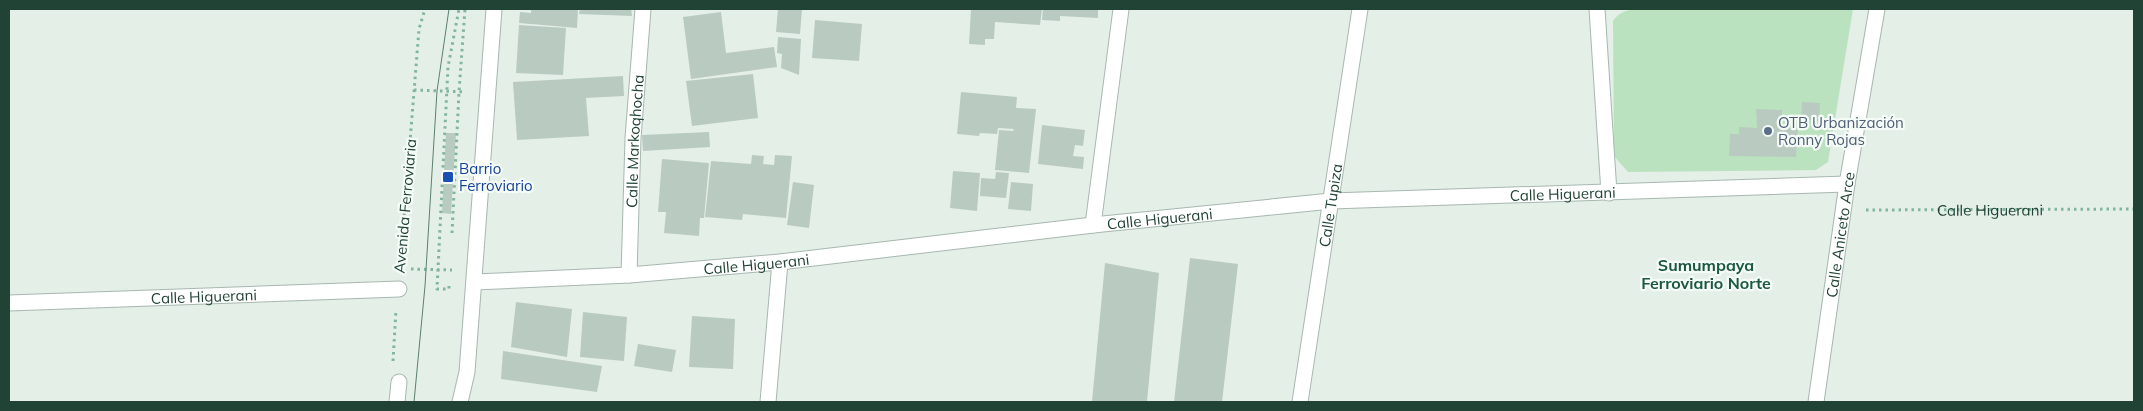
<svg xmlns="http://www.w3.org/2000/svg" width="2143" height="411" viewBox="0 0 2143 411" font-family="Mulish,sans-serif">
	<style>
		.green { fill: #bbe2bf }
		.building { fill: #b9cac1 }
		.lines { fill: none; stroke-linecap: round; stroke-linejoin: round }
		.service-casing { stroke: #a6b8af; stroke-width: 17 }
		.minor-casing { stroke: #a6b8af; stroke-width: 17 }
		.path { stroke: #81b69d; stroke-width: 3; stroke-dasharray: 2.5 4; stroke-linecap: butt }
		.service { stroke: #fff; stroke-width: 15 }
		.minor { stroke: #fff; stroke-width: 15 }
		.tram { stroke: #5c7f70; stroke-width: 1 }
		.service-dot { fill: #5c6f8a; stroke: #f5fbf7; stroke-width: 2 }
		.transit-dot { fill: #1a4fb4; stroke: #f5fbf7; stroke-width: 2 }
		.labels { text-anchor: middle; dominant-baseline: central; stroke-width: 4.5; stroke-linejoin: round; paint-order: stroke }
		.service-label { font-size: 15px; fill: #4e5e75; stroke: #f5fbf7; text-anchor: start }
		.street-label { font-size: 15px; fill: #214335; stroke: #f5fbf7 }
		.transit-label { font-size: 15px; fill: #164399; stroke: #f5fbf7; text-anchor: start }
		.neighbourhood-label { font-size: 16px; font-weight: bold; fill: #1a5840; stroke: #f5fbf7 }
	</style>
	<rect width="100%" height="100%" fill="#e4efe8"/>
	<!-- green -->
	<path class="green" d="M1648,9H1853L1828,162L1816,170L1628,172L1614,156L1613,21C1622,8 1633,10 1648,9Z"/>
	<!-- building -->
	<g class="building">
		<path d="M531,9H578L577,28L519,23L520,12L531,13Z"/>
		<path d="M580,9H631L632,16L579,14Z"/>
		<path d="M778,9H802L800,34L776,32Z"/>
		<path d="M971,9H1042L1040,25L995,22L994,39H985V45L969,44Z"/>
		<path d="M1043,9H1098V18L1060,16V21L1042,20Z"/>
		<path d="M721,12L726,53L774,47L777,67L691,79L683,17Z"/>
		<path d="M815,20L862,24L859,61L812,58Z"/>
		<path d="M519,25L566,28L563,75L516,73Z"/>
		<path d="M778,37L801,39L799,75L781,68L782,54L777,53Z"/>
		<path d="M753,74L758,118L692,126L686,81Z"/>
		<path d="M623,76L624,96L586,98L589,136L517,140L513,82Z"/>
		<path d="M961,92L1017,97L1016,108L1036,109L1029,173L995,170L999,130L1013,131L1014,129L998,128L997,134L980,133L979,136L957,134Z"/>
		<path d="M1802,102L1820,103L1819,121L1801,120Z"/>
		<path d="M1756,109L1782,110V128L1798,127L1796,157L1729,156L1730,134H1739V127L1757,128Z"/>
		<path d="M1042,125L1085,130L1083,146L1075,145L1073,156L1084,157L1083,169L1038,164Z"/>
		<path d="M709,132L710,147L643,151L642,135Z"/>
		<path d="M446,133H456L451,214L442,213Z"/>
		<path d="M752,155L764,156L763,164L774,165L775,155L792,156L786,218L743,214L742,220L705,217L711,161L751,164Z"/>
		<path d="M662,159L709,163L704,218H700L699,236L664,233L666,212H658Z"/>
		<path d="M953,171L980,173L977,211L950,208Z"/>
		<path d="M996,172L1009,173L1006,198L980,196L981,178L995,179Z"/>
		<path d="M793,182L814,185L809,228L787,225Z"/>
		<path d="M1011,182L1033,184L1031,211L1008,209Z"/>
		<path d="M1190,258L1238,264L1222,402H1174Z"/>
		<path d="M1105,263L1159,273L1147,402H1092Z"/>
		<path d="M516,302L572,309L567,357L511,347Z"/>
		<path d="M583,312L627,317L624,361L580,357Z"/>
		<path d="M692,316L735,319L733,369L689,367Z"/>
		<path d="M638,344L676,350L672,372L634,366Z"/>
		<path d="M503,351L602,366L597,392L501,379Z"/>
	</g>
	<g class="lines">
		<!-- service casing -->
		<g class="service-casing">
			<g id="service">
				<path id="s2" d="M629,275L633,138L643,9"/>
			</g>
		</g>
		<!-- minor casing -->
		<g class="minor-casing">
			<g id="minor">
				<path d="M1597,9L1609,193"/>
				<path d="M1093,225L1121,9"/>
				<path id="s3" d="M475,282L629,275L780,262L1093,225L1331,201L1847,184"/>
				<path id="s4" d="M9,303L399,289"/>
				<path d="M397,402L399,382"/>
				<path d="M460,402L467,372L494,9"/>
				<path d="M768,402L780,262"/>
				<path id="s5" d="M1300,402L1360,9"/>
				<path id="s6" d="M1816,402L1847,184L1877,9"/>
			</g>
		</g>
		<!-- path -->
		<g class="path">
			<path d="M414,90L466,92"/>
			<path id="s1" d="M1866,210L2134,209"/>
			<path d="M452,233L459,92L465,9"/>
			<path d="M400,267L419,29L425,9"/>
			<path d="M411,269L452,270"/>
			<path d="M449,286V289H437L448,67L459,9"/>
			<path d="M393,361L396,310"/>
		</g>
		<!-- service -->
		<use href="#service" class="service"/>
		<!-- minor -->
		<use href="#minor" class="minor"/>
		<!-- tram -->
		<path class="tram" d="M414,402L425,286L437,91L449,9"/>
	</g>
	<!-- markers -->
	<circle class="service-dot" cx="1768" cy="131" r="5"/>
	<rect class="transit-dot" x="442" y="171" width="12" height="12" rx="2.5"/>
	<g class="labels">
		<!-- service labels -->
		<g class="service-label">
			<text x="1778" y="122">OTB Urbanización<tspan x="1778" dy="17">Ronny Rojas</tspan></text>
		</g>
		<!-- street labels -->
		<g class="street-label">
			<text stroke="none"><textPath href="#s2" startOffset="134">Calle Markoqhocha</textPath></text>
			<text stroke="none"><textPath href="#s3" startOffset="1092">Calle Higuerani</textPath></text>
			<text transform="translate(405 206) rotate(-85)">Avenida Ferroviaria</text>
			<text stroke="none"><textPath href="#s5" startOffset="199">Calle Tupiza</textPath></text>
			<text stroke="none"><textPath href="#s1" startOffset="124">Calle Higuerani</textPath></text>
			<text stroke="none"><textPath href="#s3" startOffset="688">Calle Higuerani</textPath></text>
			<text stroke="none"><textPath href="#s6" startOffset="169">Calle Aniceto Arce</textPath></text>
			<text stroke="none"><textPath href="#s3" startOffset="282">Calle Higuerani</textPath></text>
			<text stroke="none"><textPath href="#s4" startOffset="195">Calle Higuerani</textPath></text>
		</g>
		<!-- transit labels -->
		<g class="transit-label">
			<text x="459" y="168">Barrio<tspan x="459" dy="17">Ferroviario</tspan></text>
		</g>
		<!-- neighbourhood labels -->
		<g class="neighbourhood-label">
			<text x="1706" y="265">Sumumpaya<tspan x="1706" dy="18">Ferroviario Norte</tspan></text>
		</g>
	</g>
	<!-- border -->
	<rect width="2143" height="411" fill="none" stroke="#214335" stroke-width="20"/>
</svg>
